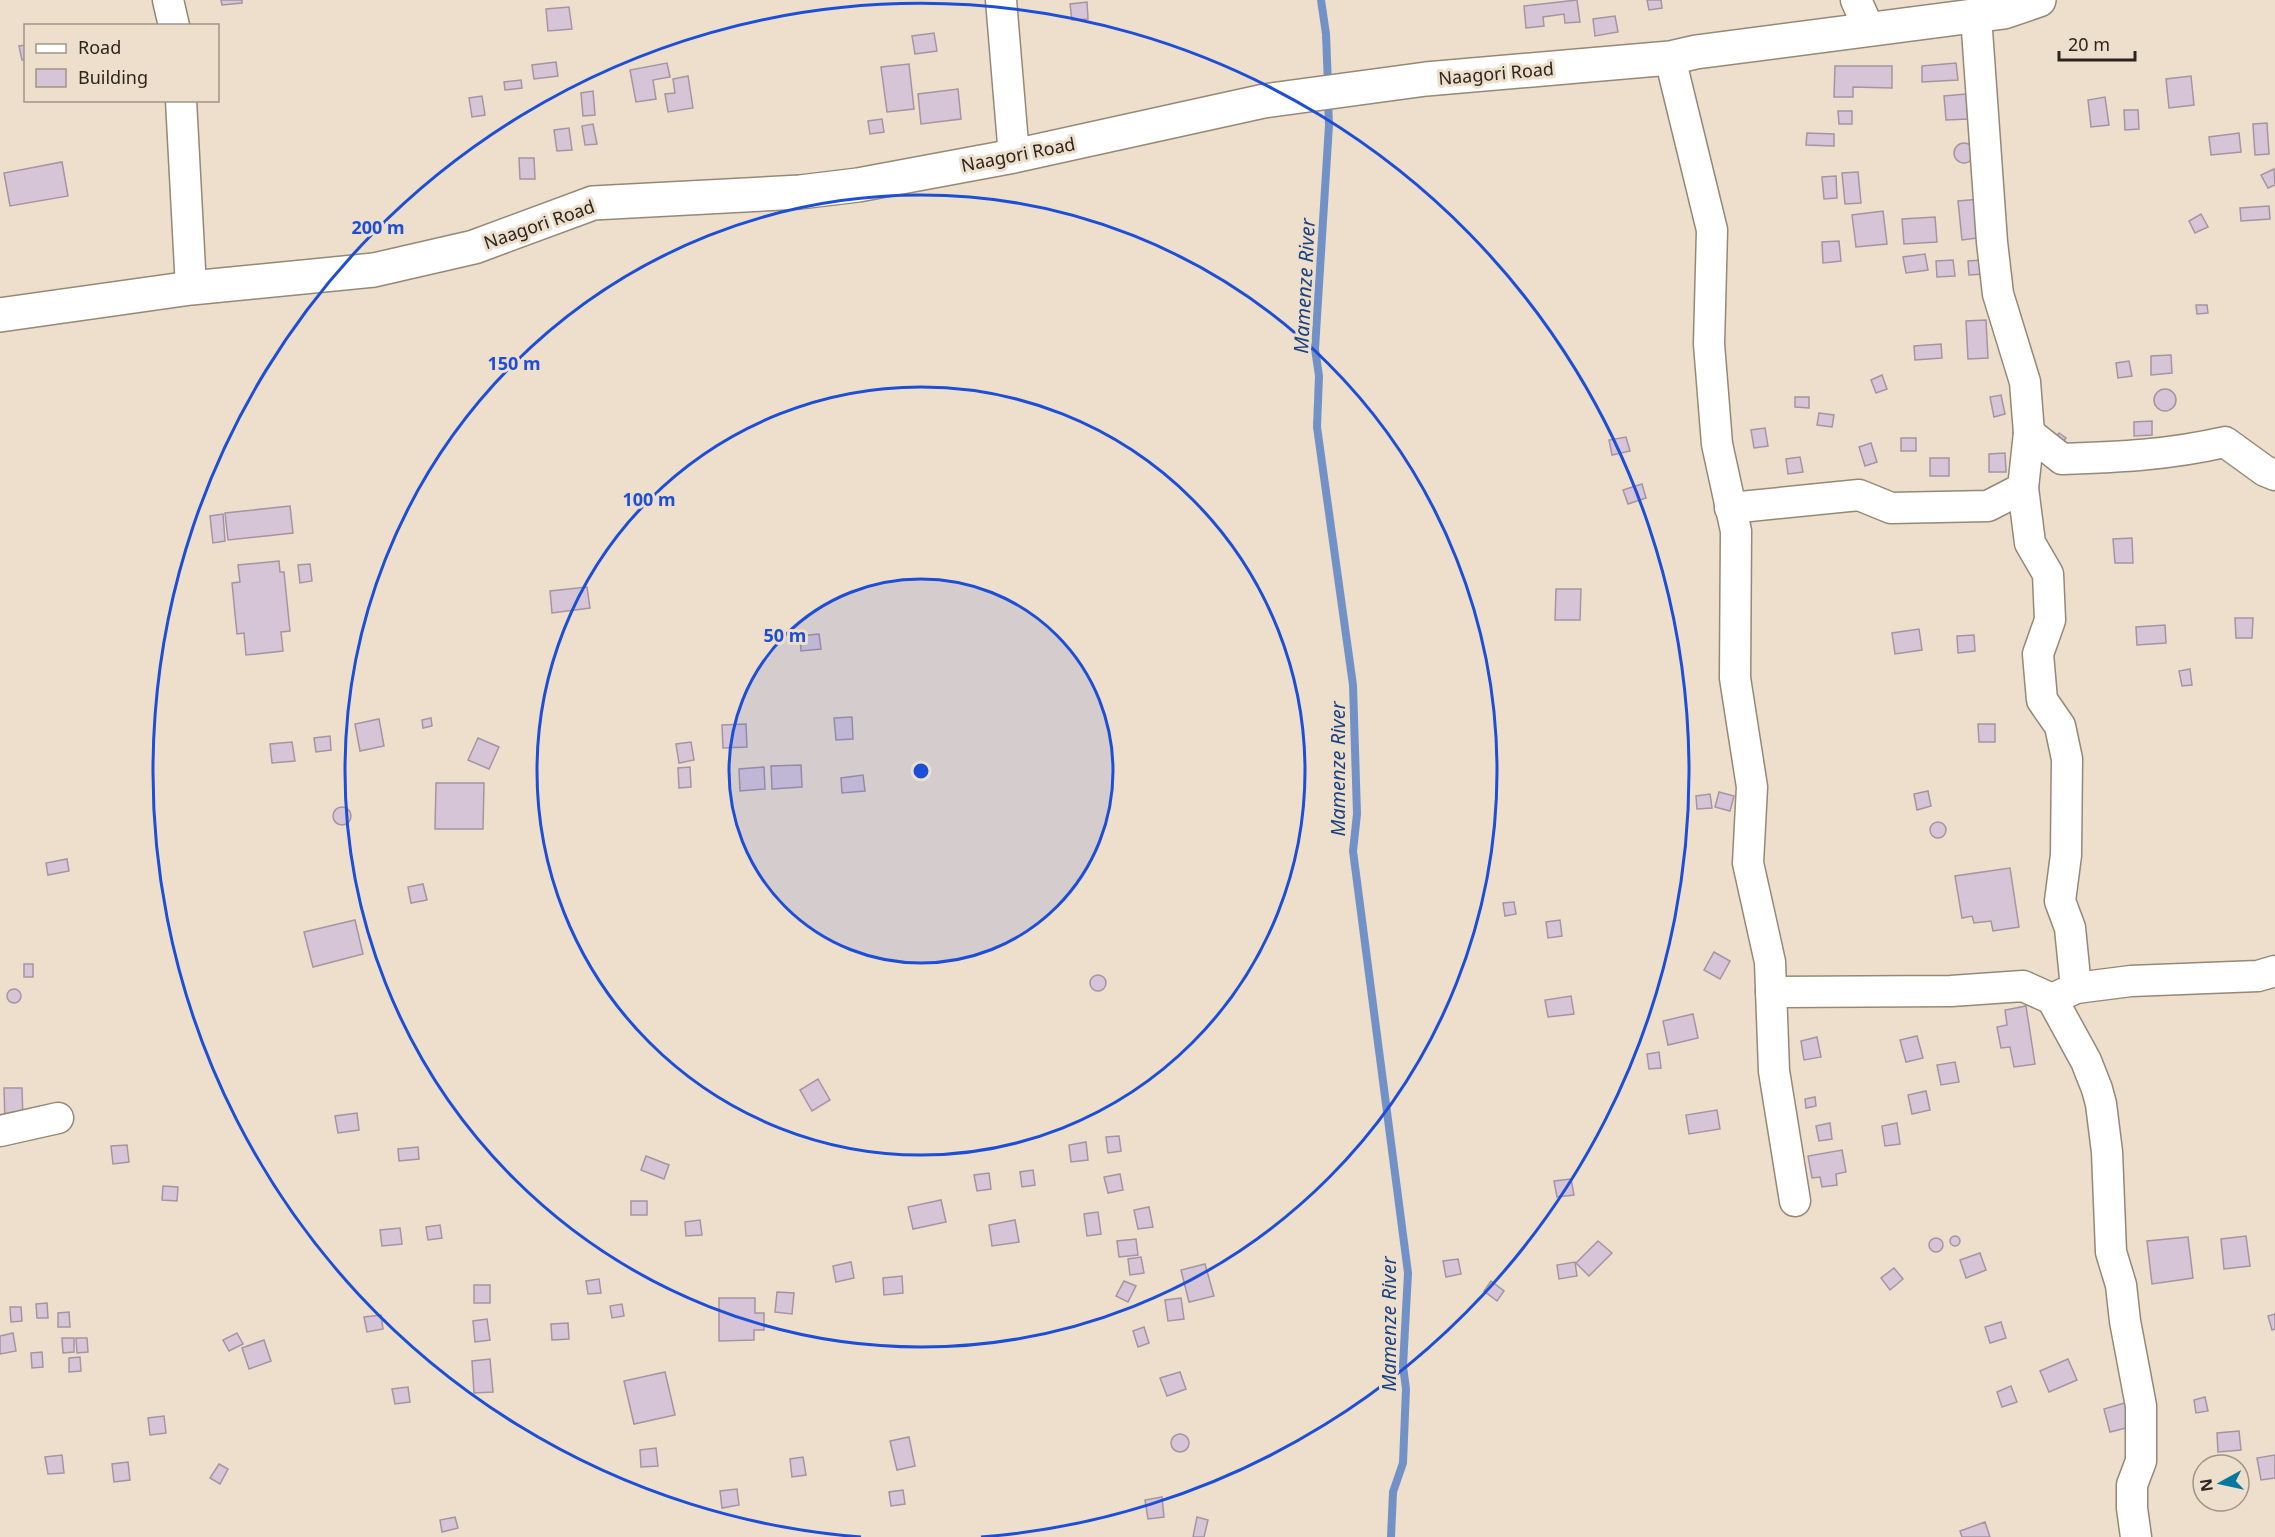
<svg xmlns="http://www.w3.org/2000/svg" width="2275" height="1537" viewBox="0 0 2275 1537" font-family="'Noto Sans',sans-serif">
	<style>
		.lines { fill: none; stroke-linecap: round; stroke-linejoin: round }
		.stream { stroke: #7292c7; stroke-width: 8 }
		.building { fill: #d6c5d6; stroke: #a494a4; stroke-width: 1.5 }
		.street-casing { stroke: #958877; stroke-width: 33 }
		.secondary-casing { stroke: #958877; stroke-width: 36 }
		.street { stroke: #fff; stroke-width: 30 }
		.secondary { stroke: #fff; stroke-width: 33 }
		.ring { fill: none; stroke: #1d4ed8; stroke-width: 3 }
		.labels { text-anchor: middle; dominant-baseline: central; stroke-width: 6; stroke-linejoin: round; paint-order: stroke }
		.street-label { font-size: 18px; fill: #2b251e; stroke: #eddfcc }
		.water-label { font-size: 20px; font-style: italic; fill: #1a4181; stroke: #eddfcc }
		.centre { fill: #1d4ed8; stroke: #eddfcc; stroke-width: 3 }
		.ring-label { font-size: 18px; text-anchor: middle; font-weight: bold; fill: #1d4ed8; stroke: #eddfcc; stroke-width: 6; stroke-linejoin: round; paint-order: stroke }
	</style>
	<rect width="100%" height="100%" fill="#eddfcc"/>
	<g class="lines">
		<!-- stream -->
		<g class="stream">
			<path d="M1321,0L1326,34L1328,85"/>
			<path d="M1328,100L1329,125L1315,349L1319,376L1317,427L1353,685L1357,814L1353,851L1408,1273L1403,1366L1406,1389L1403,1463L1393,1492L1391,1537"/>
		</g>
	</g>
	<!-- building -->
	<g class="building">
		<path d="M221,0H242V3L222,5Z"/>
		<path d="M1577,0L1580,22L1565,23L1564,14L1543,17L1544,26L1526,28L1524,6Z"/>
		<path d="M1647,0H1661L1662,8L1649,10Z"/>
		<path d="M1087,2L1088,19L1072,20L1070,4Z"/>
		<path d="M569,7L572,29L548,31L546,9Z"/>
		<path d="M1615,16L1618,32L1595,36L1593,19Z"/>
		<path d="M934,33L937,51L915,54L912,36Z"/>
		<path d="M26,45V60H22L19,46Z"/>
		<path d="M556,62L558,76L534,79L532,65Z"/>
		<path d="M667,63L670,77L653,80L656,99L636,102L630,70Z"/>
		<path d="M1956,63L1958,80L1922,82V66Z"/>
		<path d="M909,64L914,109L887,112L881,67Z"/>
		<path d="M1835,66H1892V88L1853,87V97H1834Z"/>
		<path d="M688,76L693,108L668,112L665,94L675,93L673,79Z"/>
		<path d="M2191,76L2194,105L2169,108L2166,79Z"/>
		<path d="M521,80L522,88L505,90L504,82Z"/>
		<path d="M958,89L961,119L921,124L918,94Z"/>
		<path d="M593,91L595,115L583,116L581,93Z"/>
		<path d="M1966,94L1968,119L1946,120L1944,96Z"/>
		<path d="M482,96L485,115L472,117L469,98Z"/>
		<path d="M2105,97L2109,125L2091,127L2088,100Z"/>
		<path d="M2124,110H2138L2139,129L2125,130Z"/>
		<path d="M1838,111H1852V124H1839Z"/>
		<path d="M882,119L884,132L870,134L868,121Z"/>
		<path d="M2267,123L2269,154L2255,155L2253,124Z"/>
		<path d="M593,124L597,144L585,145L582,126Z"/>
		<path d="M569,128L572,150L557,151L554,130Z"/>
		<path d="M1807,133L1834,134V146L1806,145Z"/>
		<path d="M2239,133L2241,152L2211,155L2209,137Z"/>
		<circle cx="1964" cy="153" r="10"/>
		<path d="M519,158H534L535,179H520Z"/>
		<path d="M62,162L68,196L10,206L4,173Z"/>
		<path d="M2274,169L2275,185L2268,188L2261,175Z"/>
		<path d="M1858,172L1861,203L1845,204L1842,173Z"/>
		<path d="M1836,176L1837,198L1824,199L1822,177Z"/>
		<path d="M1981,199L1985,237L1962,240L1958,201Z"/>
		<path d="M2269,206L2270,219L2241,221L2240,208Z"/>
		<path d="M1883,211L1887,244L1856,247L1852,215Z"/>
		<path d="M2201,214L2208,227L2195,233L2189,221Z"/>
		<path d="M1935,217L1937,242L1904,244L1902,219Z"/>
		<path d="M1839,241L1841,261L1823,263L1822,242Z"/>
		<path d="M1925,254L1928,270L1906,273L1903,257Z"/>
		<path d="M1953,260L1955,276L1937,277L1936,261Z"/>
		<path d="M1982,260L1984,274L1969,275L1968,261Z"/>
		<path d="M2196,305H2207L2208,313L2197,314Z"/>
		<path d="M1986,320L1988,358L1968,359L1966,321Z"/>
		<path d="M1941,344L1942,358L1915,360L1914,346Z"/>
		<path d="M2171,355L2172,373L2151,375V356Z"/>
		<path d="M2129,361L2132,376L2118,378L2116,363Z"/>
		<path d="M1882,375L1887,389L1876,393L1871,380Z"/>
		<circle cx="2165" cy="400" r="11"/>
		<path d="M2001,395L2005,414L1994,417L1990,397Z"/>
		<path d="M1795,397H1809V408L1795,407Z"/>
		<path d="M1819,413L1834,415L1832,427L1817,425Z"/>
		<path d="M2152,421V435L2134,436V422Z"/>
		<path d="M1765,428L1768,446L1754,448L1751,430Z"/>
		<path d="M2059,433L2066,438L2061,445L2054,440Z"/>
		<path d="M1626,437L1630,451L1612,455L1609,440Z"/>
		<rect x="1901" y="438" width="15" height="13"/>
		<path d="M1871,443L1877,462L1865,466L1859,447Z"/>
		<path d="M2005,453L2006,472H1989V454Z"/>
		<path d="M1800,457L1803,472L1788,474L1786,459Z"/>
		<rect x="1930" y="458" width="19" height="18"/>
		<path d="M1642,484L1646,498L1628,504L1623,490Z"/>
		<path d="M290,506L293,533L228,540L225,513Z"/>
		<path d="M223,514L225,541L213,543L210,516Z"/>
		<path d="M2132,538L2133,563H2115L2113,539Z"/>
		<path d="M279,561L280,572H284L290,631L281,632L283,651L246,655L244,633L237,634L232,583L240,582L238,565Z"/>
		<path d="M310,564L312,581L300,583L298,565Z"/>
		<path d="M587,587L590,608L552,613L550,591Z"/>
		<path d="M1556,589H1581L1580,620H1555Z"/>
		<path d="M2235,618H2253L2252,638H2236Z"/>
		<path d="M2165,625L2166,643L2137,645L2136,627Z"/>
		<path d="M1919,629L1922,650L1895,654L1892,633Z"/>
		<path d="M819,634L821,649L801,651L800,636Z"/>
		<path d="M1974,635L1975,651L1958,653L1957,636Z"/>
		<path d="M2190,669L2192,685L2182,686L2179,671Z"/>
		<path d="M852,717L853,739L836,740L834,718Z"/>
		<path d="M431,718L432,726L423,728L422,720Z"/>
		<path d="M379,719L384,746L360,751L355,724Z"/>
		<path d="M746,724L747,747L723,748L722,725Z"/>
		<path d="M1978,724H1995V742H1979Z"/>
		<path d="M330,736L331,750L316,752L314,738Z"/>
		<path d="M478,738L499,747L489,769L468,760Z"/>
		<path d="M292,742L295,761L272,763L270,744Z"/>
		<path d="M691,742L694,760L679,763L676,744Z"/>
		<path d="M801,765L802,787L772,789L771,766Z"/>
		<path d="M690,767L691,787L679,788L678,768Z"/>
		<path d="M764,767L765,789L740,791L739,769Z"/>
		<path d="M863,775L865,791L842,793L841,778Z"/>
		<path d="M436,783H484L483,829H435Z"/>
		<path d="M1928,791L1931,806L1917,810L1914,794Z"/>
		<path d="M1719,792L1734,796L1730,811L1715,807Z"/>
		<path d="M1710,794L1712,808L1697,809L1696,796Z"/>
		<circle cx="342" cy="816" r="9"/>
		<circle cx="1938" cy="830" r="8"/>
		<path d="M67,859L69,871L48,875L46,863Z"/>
		<path d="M2010,868L2019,927L1993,931L1991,921L1974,923L1972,916L1962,918L1955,876Z"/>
		<path d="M423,884L427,900L411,903L408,887Z"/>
		<path d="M1514,902L1516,914L1505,916L1503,903Z"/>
		<path d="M355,920L363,954L313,967L304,932Z"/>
		<path d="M1560,920L1562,936L1548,938L1546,922Z"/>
		<path d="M1714,952L1730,961L1720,979L1704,970Z"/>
		<rect x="24" y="964" width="9" height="13"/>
		<circle cx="1098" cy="983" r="8"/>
		<circle cx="14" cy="996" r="7"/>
		<path d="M1571,996L1574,1014L1548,1017L1545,1000Z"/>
		<path d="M2026,1006L2035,1064L2014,1067L2010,1047L2001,1048L1997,1027L2007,1025L2005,1010Z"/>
		<path d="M1693,1014L1698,1038L1668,1045L1663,1021Z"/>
		<path d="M1917,1036L1923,1058L1906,1062L1900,1040Z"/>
		<path d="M1817,1037L1821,1057L1804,1060L1801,1041Z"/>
		<path d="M1659,1052L1661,1068L1649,1069L1647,1054Z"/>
		<path d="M1955,1062L1959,1082L1941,1085L1937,1065Z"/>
		<path d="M818,1079L830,1100L812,1111L800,1090Z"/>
		<path d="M4,1088H22L23,1121H5Z"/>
		<path d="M1926,1091L1930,1110L1912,1114L1908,1095Z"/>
		<path d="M1815,1097L1816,1106L1806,1108L1805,1099Z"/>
		<path d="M1717,1110L1720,1129L1689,1134L1686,1115Z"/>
		<path d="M357,1113L359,1130L338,1133L335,1116Z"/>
		<path d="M1830,1123L1832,1139L1819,1141L1816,1126Z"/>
		<path d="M1897,1123L1900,1144L1885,1146L1882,1126Z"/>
		<path d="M1119,1136L1121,1151L1108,1153L1106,1137Z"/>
		<path d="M1086,1142L1088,1160L1071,1162L1069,1145Z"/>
		<path d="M127,1145L129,1162L113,1164L111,1146Z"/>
		<path d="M418,1147L419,1159L399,1161L398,1149Z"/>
		<path d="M1842,1150L1846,1172L1836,1174L1837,1185L1822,1187L1820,1177L1812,1178L1808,1156Z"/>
		<path d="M646,1156L669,1165L664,1179L641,1170Z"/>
		<path d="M1033,1170L1035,1185L1022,1187L1020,1172Z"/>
		<path d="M989,1173L991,1189L977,1191L974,1175Z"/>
		<path d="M1120,1174L1123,1190L1108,1193L1104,1177Z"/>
		<path d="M1571,1179L1574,1195L1557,1197L1554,1181Z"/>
		<path d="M163,1186L178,1187L177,1201L162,1200Z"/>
		<path d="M941,1200L946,1222L913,1229L908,1207Z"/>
		<rect x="631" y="1201" width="16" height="14"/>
		<path d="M1149,1207L1153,1227L1138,1229L1134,1210Z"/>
		<path d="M1098,1212L1101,1234L1087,1236L1084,1214Z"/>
		<path d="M700,1220L702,1235L686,1236L685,1222Z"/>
		<path d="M1015,1220L1019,1242L992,1246L989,1225Z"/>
		<path d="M440,1225L442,1238L428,1240L426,1227Z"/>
		<path d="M400,1228L402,1244L382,1246L380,1230Z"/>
		<path d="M2246,1236L2250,1266L2224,1269L2221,1239Z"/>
		<circle cx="1955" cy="1241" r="5"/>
		<path d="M2188,1237L2193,1278L2152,1284L2147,1241Z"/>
		<circle cx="1936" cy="1245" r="7"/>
		<path d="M1136,1239L1138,1255L1119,1257L1117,1241Z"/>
		<path d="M1598,1241L1612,1253L1589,1276L1576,1263Z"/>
		<path d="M1980,1253L1986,1270L1966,1278L1960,1260Z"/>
		<path d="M1141,1257L1144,1273L1130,1275L1128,1259Z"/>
		<path d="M1458,1259L1461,1274L1446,1277L1443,1261Z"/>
		<path d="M851,1262L854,1278L836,1282L833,1266Z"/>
		<path d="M1575,1262L1577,1276L1559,1279L1557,1265Z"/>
		<path d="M1205,1264L1214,1296L1189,1302L1181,1270Z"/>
		<path d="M1894,1268L1903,1279L1890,1290L1881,1278Z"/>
		<path d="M902,1276L903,1293L884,1295L883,1278Z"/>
		<path d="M599,1279L601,1293L588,1294L586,1281Z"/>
		<path d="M1124,1281L1136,1286L1128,1302L1116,1296Z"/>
		<path d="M1491,1281L1504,1291L1497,1301L1484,1291Z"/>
		<rect x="474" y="1285" width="16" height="18"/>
		<path d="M777,1292L794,1293L792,1314L775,1312Z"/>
		<path d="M719,1298H755V1313H764V1330H754V1340L719,1341Z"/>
		<path d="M1181,1298L1184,1319L1168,1321L1165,1300Z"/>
		<path d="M47,1303L48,1318H37L36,1304Z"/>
		<path d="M622,1304L624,1316L612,1318L610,1306Z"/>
		<path d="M10,1307H21L22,1321L11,1322Z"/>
		<path d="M69,1312L70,1327H58V1313Z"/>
		<path d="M2275,1314V1329L2272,1330L2268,1316Z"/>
		<path d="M381,1315L383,1329L367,1332L364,1317Z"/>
		<path d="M487,1319L490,1340L475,1342L473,1321Z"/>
		<path d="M2001,1322L2006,1338L1990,1343L1985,1327Z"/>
		<path d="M568,1323L569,1339L552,1340L551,1324Z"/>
		<path d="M1144,1327L1149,1343L1138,1347L1133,1331Z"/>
		<path d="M13,1333L16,1351L0,1354V1336Z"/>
		<path d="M237,1333L243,1344L229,1351L223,1340Z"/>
		<path d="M62,1338H74V1352L63,1353Z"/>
		<path d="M76,1338H87L88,1352L77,1353Z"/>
		<path d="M264,1340L271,1361L249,1369L242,1348Z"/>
		<path d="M42,1352L43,1367L32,1368L31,1353Z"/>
		<path d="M80,1357L81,1371L69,1372V1358Z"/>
		<path d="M490,1359L493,1392L474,1393L472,1361Z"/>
		<path d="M2068,1359L2077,1380L2049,1392L2040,1371Z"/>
		<path d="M665,1372L675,1415L634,1424L624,1381Z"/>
		<path d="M1180,1372L1186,1389L1167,1396L1160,1378Z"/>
		<path d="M2011,1386L2017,1402L2002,1407L1997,1392Z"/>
		<path d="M408,1387L410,1402L395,1404L392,1389Z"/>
		<path d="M2205,1397L2208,1411L2196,1413L2194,1400Z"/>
		<path d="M2128,1402L2134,1426L2110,1432L2104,1409Z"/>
		<path d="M164,1416L166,1433L150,1435L148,1418Z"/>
		<path d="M2239,1431L2241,1450L2218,1452L2217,1433Z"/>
		<circle cx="1180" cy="1443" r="9"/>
		<path d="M909,1437L915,1466L897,1470L890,1441Z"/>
		<path d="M656,1448L658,1466L641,1467L640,1450Z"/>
		<path d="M62,1455L64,1473L48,1474L45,1457Z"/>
		<path d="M2275,1455V1478L2261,1480L2257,1458Z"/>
		<path d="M803,1457L806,1475L792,1477L790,1459Z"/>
		<path d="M128,1462L130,1480L114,1482L112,1464Z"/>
		<path d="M219,1464L228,1469L220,1484L210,1478Z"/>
		<path d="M737,1489L739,1505L722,1508L720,1491Z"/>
		<path d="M903,1490L905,1504L891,1506L889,1492Z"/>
		<path d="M1162,1497L1164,1517L1148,1519L1145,1500Z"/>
		<path d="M455,1517L458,1528L442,1532L440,1520Z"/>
		<path d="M1197,1517L1208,1520L1204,1537H1193Z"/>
		<path d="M1985,1522L1990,1537H1962L1960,1531Z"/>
	</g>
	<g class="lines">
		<!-- street casing -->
		<g class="street-casing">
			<g id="street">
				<path d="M168,0L174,26"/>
				<path d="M1001,0L1014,156"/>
				<path d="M1856,0L1869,29"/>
				<path d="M1670,58L1712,230L1709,344L1717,444L1736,531L1735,678L1752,787L1748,863L1770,962L1774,1071L1795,1201"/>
				<path d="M181,100L191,288"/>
				<path d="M2029,433L2062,459C2120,457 2168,455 2225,442L2265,471L2275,475"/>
				<path d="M1730,508L1859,495L1891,508L1988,506L2023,488L2029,433L2025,382L1998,294L1992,242L1976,16"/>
				<path d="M2076,988L2131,981L2258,976L2275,971"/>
				<path d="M1771,992L1951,991L2023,986L2052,999L2076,988L2070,928L2060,901L2066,855L2067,759L2060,726L2042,700L2038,654L2050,620L2048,574L2030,543L2023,488"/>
				<path d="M2052,999L2086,1061L2097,1089L2101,1104L2107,1152L2111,1252L2121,1285L2125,1321L2141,1406V1461L2132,1485V1508L2136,1537"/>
				<path d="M0,1131L58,1118"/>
			</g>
		</g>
		<!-- secondary casing -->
		<g class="secondary-casing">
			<path id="secondary" d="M0,315L191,288L374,270L474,247L593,203L800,192L858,185L1014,156L1264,101L1426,79L1670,58L1696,52L2004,12L2039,0"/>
		</g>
		<!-- street -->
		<use href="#street" class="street"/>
		<!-- secondary -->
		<use href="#secondary" class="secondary"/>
	</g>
	<!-- distance rings -->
	<circle cx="921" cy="771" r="192" fill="#1d4ed8" fill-opacity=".12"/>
	<g class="ring">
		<circle cx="921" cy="771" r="192"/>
		<circle cx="921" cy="771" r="384"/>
		<circle cx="921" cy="771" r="576"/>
		<path d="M861 1537A768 768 0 1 1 981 1537"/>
	</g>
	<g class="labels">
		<!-- street labels -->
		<g class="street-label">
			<text transform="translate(1496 73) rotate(-5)">Naagori Road</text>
			<text transform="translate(1018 154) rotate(-11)">Naagori Road</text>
			<text transform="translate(539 224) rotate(-19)">Naagori Road</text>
		</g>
		<!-- water labels -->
		<g class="water-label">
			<text transform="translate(1304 286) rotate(-87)">Mamenze River</text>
			<text transform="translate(1337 769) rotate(-90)">Mamenze River</text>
			<text transform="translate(1388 1324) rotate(-90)">Mamenze River</text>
		</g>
	</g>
	<circle cx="921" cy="771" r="9" class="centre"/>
	<g class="ring-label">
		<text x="378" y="234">200 m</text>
		<text x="514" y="370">150 m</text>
		<text x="649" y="506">100 m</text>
		<text x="785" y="642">50 m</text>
	</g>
	<!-- legend -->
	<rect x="24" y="24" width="195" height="78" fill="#eddfcc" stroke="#9f9586" stroke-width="1.5"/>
	<rect x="36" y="44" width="30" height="9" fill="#ffffff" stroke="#9f9586" stroke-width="1.5"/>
	<text x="78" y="54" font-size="18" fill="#2b251e">Road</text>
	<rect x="36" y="69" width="30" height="18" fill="#d6c5d6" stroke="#9f9586" stroke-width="1.5"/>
	<text x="78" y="84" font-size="18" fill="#2b251e">Building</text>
	<!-- north arrow -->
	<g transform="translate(2221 1483) rotate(262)"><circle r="28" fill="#eddfcc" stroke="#9f9586" stroke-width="1.5"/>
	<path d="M0-4.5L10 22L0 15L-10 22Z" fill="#0078a0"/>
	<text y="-9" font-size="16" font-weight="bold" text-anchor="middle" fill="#2b251e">N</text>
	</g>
	<!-- scale -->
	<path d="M2059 51v9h76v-9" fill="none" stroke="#2b251e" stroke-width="3"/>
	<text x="2068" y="51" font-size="18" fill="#2b251e" stroke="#eddfcc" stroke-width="4.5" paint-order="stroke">20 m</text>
</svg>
